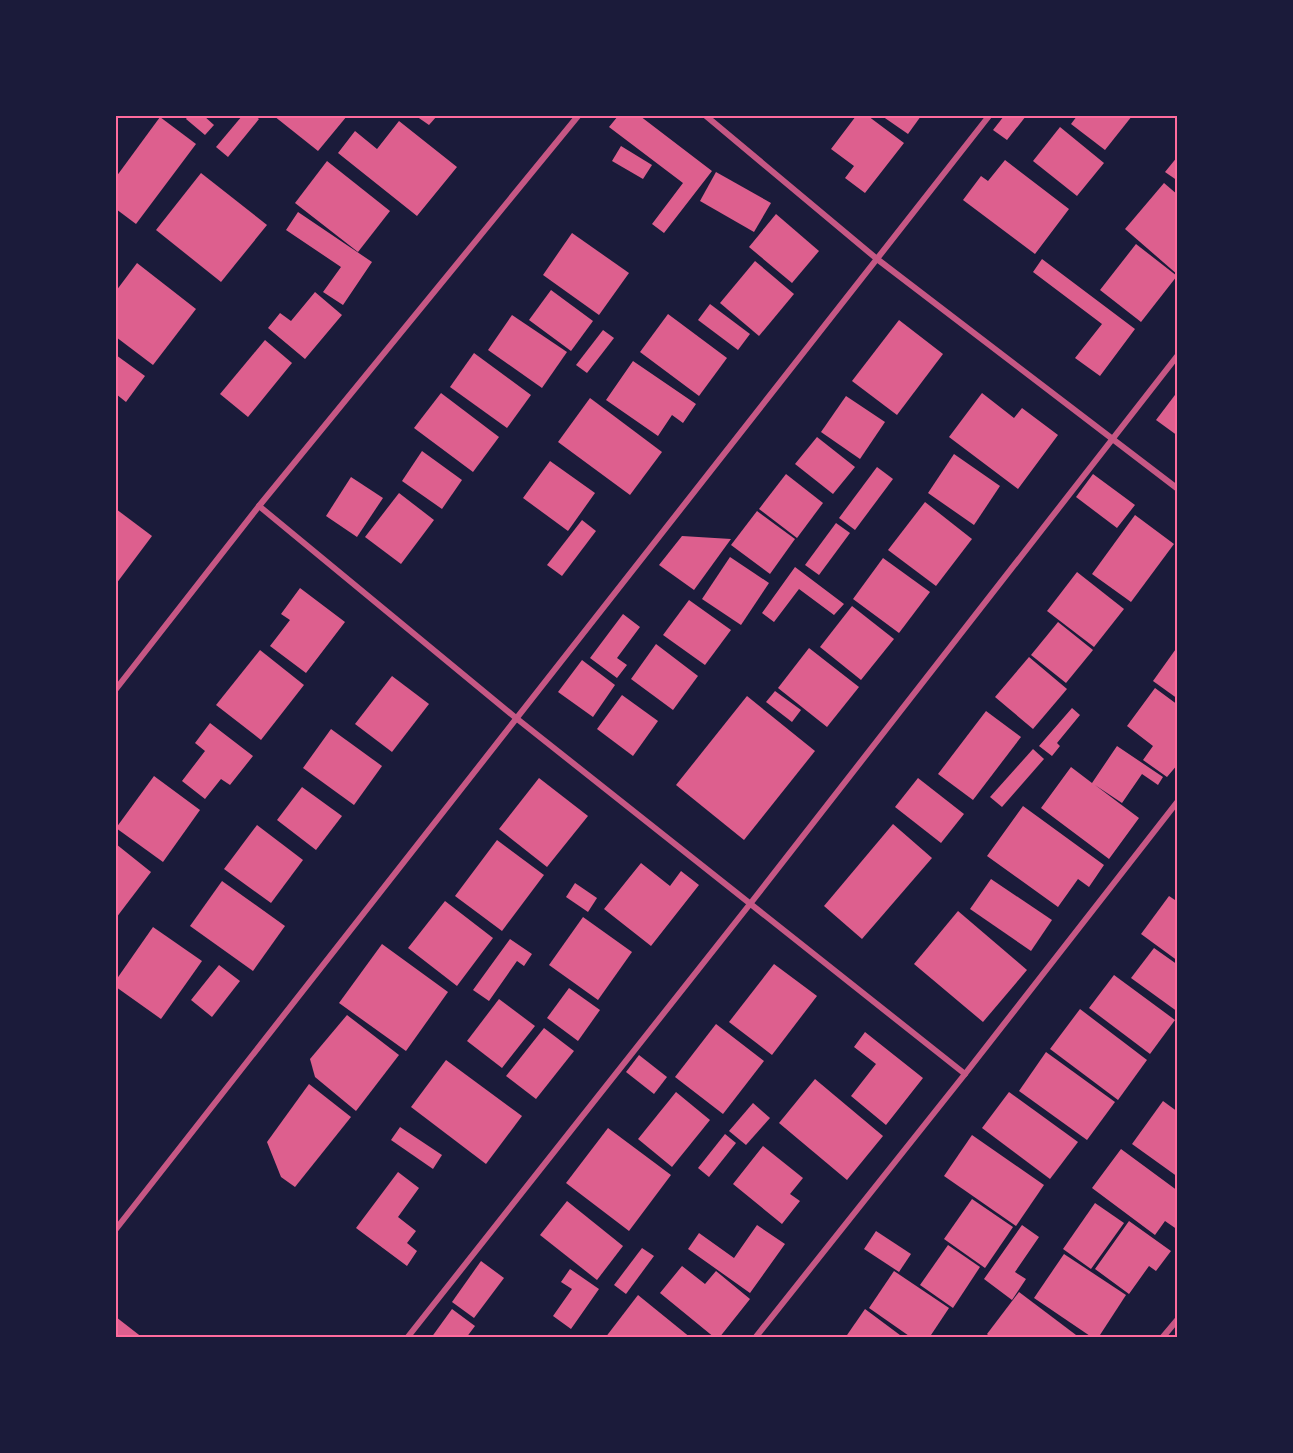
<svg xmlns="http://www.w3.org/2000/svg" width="1293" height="1453" viewBox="0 0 1293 1453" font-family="'Alegreya Sans',sans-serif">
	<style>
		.building { fill: #dd5f8e }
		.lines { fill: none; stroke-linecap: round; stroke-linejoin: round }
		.minor { stroke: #c65784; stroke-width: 6 }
		.neatline { fill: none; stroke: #ff6b9d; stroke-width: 2 }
	</style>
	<rect width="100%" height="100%" fill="#1b1b3a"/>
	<!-- building -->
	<g class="building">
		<path d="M188,116H204L214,125L205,135L186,119Z"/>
		<path d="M242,116H255L259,119L228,157L216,147Z"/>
		<path d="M274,116H347L318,151Z"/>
		<path d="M416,116H437L429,125Z"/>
		<path d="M618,116H640L712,171L664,233L652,224L683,183L609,127Z"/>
		<path d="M856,116H868L904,143L865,193L845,178L854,166L831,149Z"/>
		<path d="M882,116H921L908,134Z"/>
		<path d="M1004,116H1026L1007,140L993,130Z"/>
		<path d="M1077,116H1132L1105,150L1071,124Z"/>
		<path d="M160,117L196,144L136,224L116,209V177Z"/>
		<path d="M399,121L457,167L417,216L338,153L355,131L377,149Z"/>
		<path d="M1060,127L1104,163L1077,196L1033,161Z"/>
		<path d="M621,146L652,165L643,179L612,161Z"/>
		<path d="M1178,156V181L1165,172Z"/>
		<path d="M1005,160L1069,209L1035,254L963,200L981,176L988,181Z"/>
		<path d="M327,161L390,211L358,252L295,203Z"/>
		<path d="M716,172L771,203L754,232L700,201Z"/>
		<path d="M201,173L267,225L221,282L156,230Z"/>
		<path d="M1164,183L1178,195V275L1125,229Z"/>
		<path d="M298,212L372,262L343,305L323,292L341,267L286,230Z"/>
		<path d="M776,214L819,251L792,283L749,247Z"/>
		<path d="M572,233L629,273L599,315L543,275Z"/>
		<path d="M1136,244L1177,276L1141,322L1100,290Z"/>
		<path d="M1042,259L1135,329L1100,376L1075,358L1102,324L1033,272Z"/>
		<path d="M755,261L794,294L759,336L720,303Z"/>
		<path d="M137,263L196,309L153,365L116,337V291Z"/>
		<path d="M551,290L593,321L571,351L529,320Z"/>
		<path d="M315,292L342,315L305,359L268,328L280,313L291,321Z"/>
		<path d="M710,304L750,334L738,350L698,320Z"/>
		<path d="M668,314L727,358L699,396L640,352Z"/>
		<path d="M512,315L567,352L542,388L488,350Z"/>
		<path d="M899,320L943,354L897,415L852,381Z"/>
		<path d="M603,330L614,338L587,373L576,365Z"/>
		<path d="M265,340L292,363L248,417L220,394Z"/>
		<path d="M474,353L531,395L507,428L450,387Z"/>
		<path d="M116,355L145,376L126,402L116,394Z"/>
		<path d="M633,361L696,404L683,423L672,415L658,436L606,400Z"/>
		<path d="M1178,391V436L1156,420Z"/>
		<path d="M441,393L499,437L473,472L414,428Z"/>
		<path d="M982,393L1014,418L1022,408L1058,435L1018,489L949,437Z"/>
		<path d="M846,396L885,422L860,459L821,432Z"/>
		<path d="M590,398L662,452L630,495L558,442Z"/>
		<path d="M817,437L855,467L833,494L795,464Z"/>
		<path d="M422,451L462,480L442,509L402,481Z"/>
		<path d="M954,454L1000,486L974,525L928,493Z"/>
		<path d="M550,461L595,493L568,531L523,498Z"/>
		<path d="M877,467L893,479L855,530L839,518Z"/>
		<path d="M786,474L823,503L797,538L759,509Z"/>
		<path d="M1093,474L1135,505L1117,528L1076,497Z"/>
		<path d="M351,477L383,498L357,537L326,516Z"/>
		<path d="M399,493L434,520L401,564L365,537Z"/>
		<path d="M925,502L972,539L936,586L888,550Z"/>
		<path d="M116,509L152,536L116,584Z"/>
		<path d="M757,511L795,539L770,574L731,545Z"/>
		<path d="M1135,515L1174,544L1131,602L1092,574Z"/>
		<path d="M582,520L596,531L562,576L547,565Z"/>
		<path d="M836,523L850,533L819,575L805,565Z"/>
		<path d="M682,536L731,539L694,590L659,565Z"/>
		<path d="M730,557L769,583L741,625L702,599Z"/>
		<path d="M883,558L930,592L899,633L853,599Z"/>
		<path d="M795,567L844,604L834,615L799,589L774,622L762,613Z"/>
		<path d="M1077,572L1124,609L1094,647L1047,611Z"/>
		<path d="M300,588L345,622L306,673L270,646L290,620L281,614Z"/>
		<path d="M689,600L731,630L705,665L663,635Z"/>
		<path d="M852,606L894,639L861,680L820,647Z"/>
		<path d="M623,614L640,627L617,658L627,665L617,678L590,658Z"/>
		<path d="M1058,622L1093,650L1066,683L1031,655Z"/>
		<path d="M656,644L698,676L673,710L631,679Z"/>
		<path d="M1178,646V699L1153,681Z"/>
		<path d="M809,648L859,687L827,727L778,688Z"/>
		<path d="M260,650L304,685L261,740L216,705Z"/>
		<path d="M1029,657L1067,689L1033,729L995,697Z"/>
		<path d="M582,660L615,685L593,717L558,692Z"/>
		<path d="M392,676L429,704L392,752L355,724Z"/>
		<path d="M1155,688L1178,705V764L1167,777L1143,760L1153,746L1127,726Z"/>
		<path d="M775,691L801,710L792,722L766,702Z"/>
		<path d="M622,695L658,721L633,756L597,729Z"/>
		<path d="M747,696L815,751L744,840L676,785Z"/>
		<path d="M1072,708L1080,715L1057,743L1060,746L1052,756L1039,746Z"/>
		<path d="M986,711L1021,737L973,800L938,774Z"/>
		<path d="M210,723L253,756L230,785L221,779L205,799L182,781L205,751L195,743Z"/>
		<path d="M331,729L382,766L354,805L303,768Z"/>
		<path d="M1117,746L1163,777L1158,785L1142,774L1122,803L1095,785L1139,818L1109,859L1041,808L1071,767L1092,783Z"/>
		<path d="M1033,749L1044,759L1002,807L990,797Z"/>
		<path d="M154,776L200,810L163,862L116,828Z"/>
		<path d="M539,778L588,816L547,867L499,829Z"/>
		<path d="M918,778L964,814L941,843L895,807Z"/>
		<path d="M302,787L342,816L316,850L277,820Z"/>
		<path d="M1023,806L1104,865L1089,887L1078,879L1058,907L987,856Z"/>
		<path d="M893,824L932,858L862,939L824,906Z"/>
		<path d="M257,825L303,860L271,903L224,869Z"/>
		<path d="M497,840L544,875L502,931L455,896Z"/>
		<path d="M116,844L151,872L116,918Z"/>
		<path d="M641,863L670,886L681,871L699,885L651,946L604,909Z"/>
		<path d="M991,879L1052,920L1031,951L970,909Z"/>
		<path d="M222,881L285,926L253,971L190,926Z"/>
		<path d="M575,883L597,898L588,912L566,897Z"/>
		<path d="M1169,896L1178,902V961L1141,934Z"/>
		<path d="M445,901L493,938L457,986L408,948Z"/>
		<path d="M958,911L1027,970L983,1022L914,964Z"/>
		<path d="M583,917L632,952L598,1000L549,965Z"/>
		<path d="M153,927L202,961L161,1019L116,987V980Z"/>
		<path d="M510,939L532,954L524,966L517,961L489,1001L473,990Z"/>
		<path d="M382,944L448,992L406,1051L339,1003Z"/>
		<path d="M1154,948L1178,965V1012L1131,978Z"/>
		<path d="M774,964L817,996L772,1055L729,1022Z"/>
		<path d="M219,965L240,981L212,1017L191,1000Z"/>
		<path d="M1114,975L1175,1020L1150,1054L1089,1008Z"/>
		<path d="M569,988L600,1010L578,1041L547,1018Z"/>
		<path d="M499,999L535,1026L502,1068L467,1041Z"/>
		<path d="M1080,1009L1147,1060L1118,1100L1050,1049Z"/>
		<path d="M347,1015L399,1055L356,1111L315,1077L310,1059Z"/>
		<path d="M716,1024L764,1061L723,1114L675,1077Z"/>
		<path d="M544,1028L574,1051L536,1099L506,1076Z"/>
		<path d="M865,1032L923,1078L886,1125L851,1096L876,1064L854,1047Z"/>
		<path d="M1046,1052L1115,1102L1087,1140L1019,1091Z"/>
		<path d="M639,1055L667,1077L654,1094L626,1072Z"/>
		<path d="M446,1060L522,1116L486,1164L411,1107Z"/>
		<path d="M815,1079L883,1136L847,1180L779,1123Z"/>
		<path d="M309,1084L351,1117L295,1187L281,1177L267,1142Z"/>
		<path d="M676,1092L710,1120L672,1167L638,1139Z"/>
		<path d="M1009,1092L1078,1142L1050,1179L982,1128Z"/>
		<path d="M1163,1101L1178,1112V1177L1132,1144Z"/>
		<path d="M753,1103L770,1118L746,1145L729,1131Z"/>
		<path d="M400,1127L442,1155L433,1169L391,1140Z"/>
		<path d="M608,1128L671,1175L629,1231L566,1183Z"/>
		<path d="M725,1134L736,1143L709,1177L698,1168Z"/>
		<path d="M972,1135L1044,1185L1016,1226L944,1176Z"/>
		<path d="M763,1146L803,1178L790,1194L800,1201L782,1224L733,1184Z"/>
		<path d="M1121,1149L1178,1191V1230L1165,1221L1155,1235L1092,1188Z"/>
		<path d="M398,1172L419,1188L398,1217L416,1231L407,1243L417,1251L407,1266L356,1228Z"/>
		<path d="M972,1199L1013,1227L985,1268L944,1239Z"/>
		<path d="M567,1201L623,1246L597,1280L540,1235Z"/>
		<path d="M1095,1203L1124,1223L1091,1269L1063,1249Z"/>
		<path d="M1129,1221L1171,1251L1156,1271L1149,1266L1129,1294L1095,1269Z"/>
		<path d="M757,1225L785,1244L750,1293L688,1249L699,1233L734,1258Z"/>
		<path d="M1022,1225L1039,1237L1015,1272L1026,1279L1012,1300L984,1279Z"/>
		<path d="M876,1231L911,1254L899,1272L864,1249Z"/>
		<path d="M948,1245L980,1267L953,1308L920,1285Z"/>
		<path d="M642,1248L654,1256L626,1294L614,1285Z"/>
		<path d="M1064,1254L1126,1295L1098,1338H1093L1034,1298Z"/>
		<path d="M481,1261L504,1278L474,1318L452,1302Z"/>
		<path d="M682,1266L705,1284L716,1271L750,1299L719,1338H715L660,1293Z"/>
		<path d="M570,1269L599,1289L571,1329L553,1316L572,1289L561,1282Z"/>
		<path d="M894,1271L949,1308L929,1338H912L869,1308Z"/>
		<path d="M1019,1292L1080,1338H991L987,1334Z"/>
		<path d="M638,1295L691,1338H605Z"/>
		<path d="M452,1309L475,1326L466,1338H431Z"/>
		<path d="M865,1309L904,1338H845Z"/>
		<path d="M116,1317L143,1338H116Z"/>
	</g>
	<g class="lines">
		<!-- minor -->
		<g class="minor">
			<path d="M706,116L877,259L1178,489"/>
			<path d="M259,506L516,718L965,1074"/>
			<path d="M116,689L259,506L578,116"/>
			<path d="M116,1229L989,116"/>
			<path d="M407,1338L750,904L1178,355"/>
			<path d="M755,1338L965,1074L1178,801"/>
			<path d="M1162,1338L1178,1319"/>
		</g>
	</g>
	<!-- border -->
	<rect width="1293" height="1453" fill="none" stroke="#1b1b3a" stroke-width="234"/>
	<rect x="117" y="117" width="1059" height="1219" class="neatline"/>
</svg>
